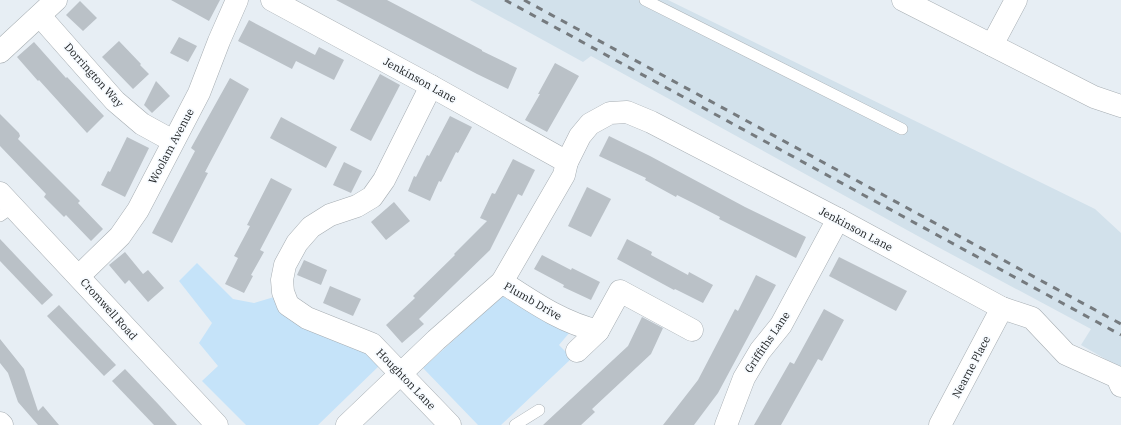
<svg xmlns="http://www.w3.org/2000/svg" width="1121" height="425" viewBox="0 0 1121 425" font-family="'IBM Plex Serif',serif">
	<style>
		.built { fill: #d2e1eb }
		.green { fill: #c5e3f9 }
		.building { fill: #bac1c7 }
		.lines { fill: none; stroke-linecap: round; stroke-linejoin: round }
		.service-casing { stroke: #a6adb2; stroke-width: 12 }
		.minor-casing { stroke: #a6adb2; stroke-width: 23 }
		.tertiary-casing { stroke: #a6adb2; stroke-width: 23 }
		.service { stroke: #fff; stroke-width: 11 }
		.minor { stroke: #fff; stroke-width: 22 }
		.tertiary { stroke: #fff; stroke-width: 22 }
		.rail { stroke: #757a7e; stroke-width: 3; stroke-dasharray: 7 7; stroke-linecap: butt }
		.labels { text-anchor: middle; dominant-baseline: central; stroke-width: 3.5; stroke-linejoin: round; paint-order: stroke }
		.street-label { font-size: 11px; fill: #222527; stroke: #f7fbff }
	</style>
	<rect width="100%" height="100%" fill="#e7eef4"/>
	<!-- built -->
	<path class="built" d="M470,0H668L1095,209L1121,233V368L1081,345L1091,329L936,246L591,56L583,62Z"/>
	<!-- green -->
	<g class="green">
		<path d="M197,263L233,299L254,303L274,297L365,351L380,365L318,425H246L202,381L218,366L199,343L212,323L179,281Z"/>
		<path d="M502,296L570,332L559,345L572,358L501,425H478L423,368Z"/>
	</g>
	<!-- building -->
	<g class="building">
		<path d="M171,0H220L209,21Z"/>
		<path d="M336,0H387L482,50V51L517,68L508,89L477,74Z"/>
		<path d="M80,1L97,18L83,31L66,15Z"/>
		<path d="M249,20L315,55L319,47L344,60L334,80L296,61L292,69L238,41Z"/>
		<path d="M179,37L197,46L188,62L170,53Z"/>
		<path d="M119,41L141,64L140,65L149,74L133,89L102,57Z"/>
		<path d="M34,42L66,78L67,77L104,116L87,133L39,80L38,81L17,57Z"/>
		<path d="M555,63L579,76L547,132L525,120L540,94H538Z"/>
		<path d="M380,74L400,85L371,141L350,130Z"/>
		<path d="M230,78L249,89L205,172L208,173L172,243L152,233L195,151L191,148Z"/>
		<path d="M156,81L170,96L152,113L144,105Z"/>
		<path d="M0,114L19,133L20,136L18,139L80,201L78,203L103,229L91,241L66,215L64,217L44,197L46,194L0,146Z"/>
		<path d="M450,116L472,127L458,153L456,152L441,182L439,181L430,201L408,191L414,176L416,177L427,155L429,156Z"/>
		<path d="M281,117L337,147L326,168L270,138Z"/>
		<path d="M609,136L650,156L745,207L806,237L796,258L719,219L720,217L693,203L677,195L676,197L645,180L646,178L599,156Z"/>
		<path d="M127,137L149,148L125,197L101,185L108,171L110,172Z"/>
		<path d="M513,159L535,170L522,196L518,194L490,250L419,319L424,324L402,343L386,325L415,298L413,296L455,255L454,254L487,221L480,218L492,193L495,194Z"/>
		<path d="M344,162L362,171L351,193L333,185Z"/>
		<path d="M271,178L292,189L260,250L264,252L251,275L253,276L244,293L225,284L238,258L234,256L250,226L247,225Z"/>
		<path d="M587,187L611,199L591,237L568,226Z"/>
		<path d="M394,202L410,221L386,240L371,222Z"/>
		<path d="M0,239L53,295L42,305L0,261Z"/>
		<path d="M627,239L652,252L651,255L688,275L689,272L713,285L703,303L675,289L674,290L617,259Z"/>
		<path d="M125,252L143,274L148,270L164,288L148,302L129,280L125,284L109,265Z"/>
		<path d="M542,255L571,270L572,268L600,282L591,300L563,287L564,285L534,269Z"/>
		<path d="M839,257L907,291L896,311L829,276Z"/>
		<path d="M304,260L327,270L321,285L297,275Z"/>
		<path d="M756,275L776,285L718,393L694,425H663L698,380L735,309L738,311Z"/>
		<path d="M330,286L361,299L353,316L323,303Z"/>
		<path d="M59,305L116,365L104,376L47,316Z"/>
		<path d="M824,309L844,320L822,361L818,359L781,425H754L790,362L794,364Z"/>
		<path d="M642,317L663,328L651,354L592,409L595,412L581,425H543L628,346Z"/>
		<path d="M0,339L24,369L38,411L43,406L59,425H38L18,402L8,373L0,363Z"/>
		<path d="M125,369L159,405L177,425H154L112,381Z"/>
	</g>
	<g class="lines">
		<!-- service casing -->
		<g class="service-casing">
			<g id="service">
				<path d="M645,0L902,129"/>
				<path d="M0,216L13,207"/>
				<path d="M515,425L539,410"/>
			</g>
		</g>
		<!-- minor casing -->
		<g class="minor-casing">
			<g id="minor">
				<path d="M272,0L431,86L567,162"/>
				<path d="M903,0L1094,97L1121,106"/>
				<path d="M40,16L115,101L142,124L173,141"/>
				<path d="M992,45L1016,0"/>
				<path d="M0,52L56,0"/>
				<path d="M431,86L384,180L372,197L357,206L330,215L311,227L297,243L285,265L282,280L283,292L288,305L307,318L372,344L450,425"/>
				<path d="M79,276L120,236L138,210L199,93L219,41L237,0"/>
				<path d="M502,282L564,175L567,162L580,136L590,124L610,113L627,112L651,122L838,219L1002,308L1032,318L1066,354L1117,377L1121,386"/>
				<path d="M577,351L598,331"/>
				<path d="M0,423L2,425"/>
				<path d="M347,425L436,340L502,282C533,302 561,322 598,331L620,291L692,330"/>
				<path d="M726,425L744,378L760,351L781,325L838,219"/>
				<path d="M940,425L1002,308"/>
			</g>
		</g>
		<!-- tertiary casing -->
		<g class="tertiary-casing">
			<path id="tertiary" d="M0,193L217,425"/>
		</g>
		<!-- service -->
		<use href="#service" class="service"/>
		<!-- minor -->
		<use href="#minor" class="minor"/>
		<!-- tertiary -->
		<use href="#tertiary" class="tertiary"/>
		<!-- rail -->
		<g class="rail">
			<path d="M505,0L1121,335"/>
			<path d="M524,0L1121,324"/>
		</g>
	</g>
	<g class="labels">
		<!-- street labels -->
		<g class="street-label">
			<text transform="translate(94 75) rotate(48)">Dorrington Way</text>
			<text transform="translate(420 80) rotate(29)">Jenkinson Lane</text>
			<text transform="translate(171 146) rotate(-62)">Woolam Avenue</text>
			<text transform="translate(856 229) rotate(28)">Jenkinson Lane</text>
			<text transform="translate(533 301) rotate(30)">Plumb Drive</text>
			<text transform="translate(109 309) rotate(48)">Cromwell Road</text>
			<text transform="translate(767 342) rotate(-56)">Griffiths Lane</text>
			<text transform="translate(971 367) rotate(-62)">Nearne Place</text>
			<text transform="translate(406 379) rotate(46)">Houghton Lane</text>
		</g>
	</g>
</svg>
